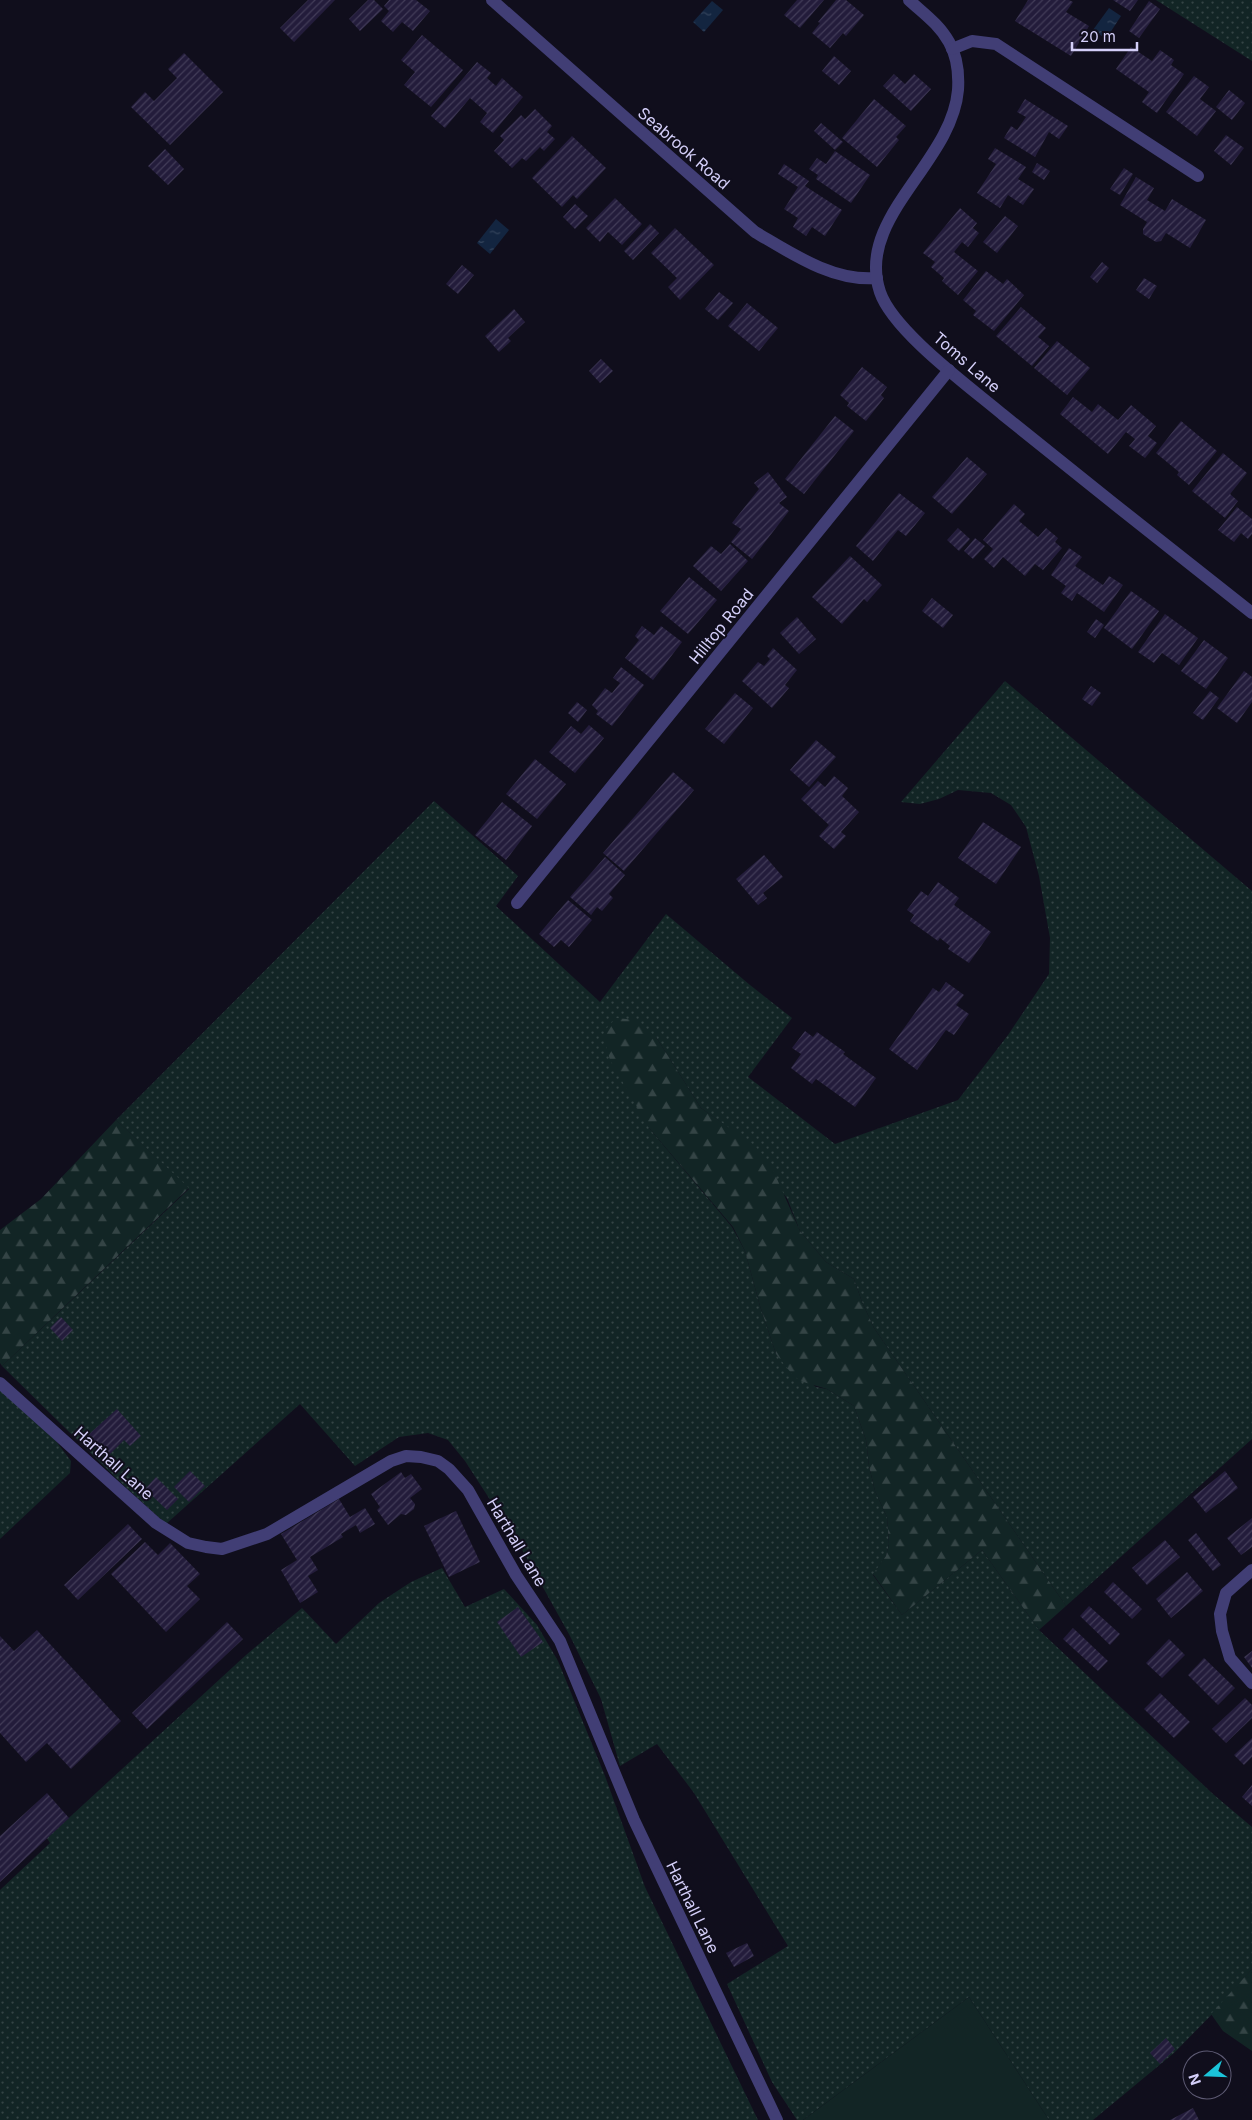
<svg xmlns="http://www.w3.org/2000/svg" width="1252" height="2120" viewBox="0 0 1252 2120" font-family="Inter,sans-serif">
	<style>
		.grass { fill: url(#grass-dots) }
		.forest { fill: url(#forest-firs) }
		.green { fill: #122525 }
		.water { fill: url(#water-ripples) }
		.building { fill: url(#building-hatch) }
		.lines { fill: none; stroke-linecap: round; stroke-linejoin: round }
		.minor { stroke: #413e75; stroke-width: 12 }
		.labels { text-anchor: middle; dominant-baseline: central; stroke-width: 4; stroke-linejoin: round; paint-order: stroke }
		.street-label { font-size: 16px; fill: #d4cff9; stroke: #100e1c }
	</style>
	<defs>
		<pattern id="grass-dots" width="8" height="8" patternUnits="userSpaceOnUse" patternTransform="scale(1.25)"><rect width="8" height="8" fill="#122525"/><path d="M2 2h.1M6 6h.1" fill="none" stroke="#344445" stroke-width="1.8" stroke-linecap="round"/></pattern>
		<pattern id="forest-firs" width="22" height="20" patternUnits="userSpaceOnUse" patternTransform="scale(1.25)"><rect width="22" height="20" fill="#122525"/><path d="M5 1l3.5 6h-7zM16 11l3.5 6h-7z" fill="#344445"/></pattern>
		<pattern id="water-ripples" width="26" height="14" patternUnits="userSpaceOnUse" patternTransform="scale(1.25)"><rect width="26" height="14" fill="#132540"/><path d="M2 4q2-2 4 0t4 0M15 11q2-2 4 0t4 0" fill="none" stroke="#34445c"/></pattern>
		<pattern id="building-hatch" width="6" height="6" patternUnits="userSpaceOnUse" patternTransform="scale(1.25)"><rect width="6" height="6" fill="#231c3b"/><path d="M-1 1l2-2M0 6l6-6M5 7l2-2" fill="none" stroke="#423c58"/></pattern>
	</defs>
	<rect width="100%" height="100%" fill="#100e1c"/>
	<!-- grass -->
	<g class="grass">
		<path d="M1156,0H1252V61Z"/>
		<path d="M1005,681L1252,891V1439L1066,1606L874,1328L862,1302L854,1279L826,1262L800,1231L787,1198L722,1123L701,1108L656,1037L649,1128L732,1227L745,1251L760,1306L776,1354L816,1387L827,1389L854,1406L866,1440L869,1466L875,1491L887,1517L889,1544L886,1556L873,1575L902,1615L982,1550L1039,1630L1213,1794L1252,1827V1969L1223,2003L1174,2053L1093,2120H1049L969,1997L803,2120H797L772,2082L727,1984L788,1946L694,1793L657,1744L620,1766L601,1699L570,1636L520,1546L465,1461L448,1440L428,1433L399,1437L355,1466L300,1404L166,1524L118,1480L2,1366L189,1189L116,1120L434,801L518,876L496,906L600,1002L666,914L750,985L792,1018L748,1077L835,1144L958,1100L1008,1035L1049,974L1050,938L1039,876L1026,827L1011,805L991,793L958,790L939,799L920,804L901,802Z"/>
		<path d="M0,1387L47,1429L71,1461L70,1473L0,1539Z"/>
		<path d="M442,1568L465,1607L504,1589L537,1625L558,1661L605,1776L645,1887L758,2120H0V1890L50,1843L47,1838L246,1655L302,1608L336,1644L379,1603L411,1582Z"/>
	</g>
	<!-- forest -->
	<g class="forest">
		<path d="M616,1018L636,1020L656,1037L701,1108L754,1145L770,1163L800,1231L826,1262L854,1279L862,1302L874,1328L1066,1606L1039,1630L982,1550L902,1615L873,1574L886,1556L889,1544L887,1517L875,1491L869,1466L866,1440L854,1406L827,1389L800,1381L792,1374L776,1354L760,1306L745,1251L733,1227L649,1128L610,1060L605,1042L606,1029Z"/>
		<path d="M116,1120L189,1188L2,1366L0,1363V1230L41,1199Z"/>
		<path d="M1252,1969V2051L1223,2031L1211,2014Z"/>
	</g>
	<!-- green -->
	<path class="green" d="M969,1997L1049,2120H803Z"/>
	<!-- water -->
	<g class="water">
		<path d="M712,1L723,10L704,32L693,22Z"/>
		<path d="M1109,8L1121,16L1106,39L1093,30Z"/>
		<path d="M496,219L509,230L490,254L477,243Z"/>
	</g>
	<!-- building -->
	<g class="building">
		<path d="M308,0H335L294,42L280,28Z"/>
		<path d="M368,0H374L383,9L360,31L349,19Z"/>
		<path d="M389,0H416L430,11L413,31L402,22L393,32L381,21L389,11L384,6Z"/>
		<path d="M797,0H824L800,28L784,15Z"/>
		<path d="M836,0H846L864,15L846,36L843,33L830,48L812,33L820,23L818,22Z"/>
		<path d="M1028,0H1069L1073,2L1066,12L1089,26L1071,56L1015,21Z"/>
		<path d="M1113,0H1138L1130,11Z"/>
		<path d="M1149,1L1160,9L1139,38L1129,31Z"/>
		<path d="M422,35L463,70L431,107L404,85L415,72L401,60Z"/>
		<path d="M1131,47L1152,61L1160,50L1174,60L1171,65L1184,74L1157,113L1142,102L1149,92L1116,69Z"/>
		<path d="M184,53L223,92L170,145L131,107L145,92L154,101L177,78L168,69Z"/>
		<path d="M834,56L851,71L839,85L822,71Z"/>
		<path d="M477,62L491,73L487,78L496,86L502,78L523,97L493,133L480,122L487,113L470,98L445,128L431,116Z"/>
		<path d="M894,74L905,84L914,74L931,89L911,111L883,86Z"/>
		<path d="M1194,76L1209,87L1200,99L1216,111L1197,136L1166,112Z"/>
		<path d="M1229,90L1245,103L1232,120L1216,107Z"/>
		<path d="M874,99L906,126L896,137L899,140L877,167L842,138Z"/>
		<path d="M1025,99L1068,126L1059,139L1049,132L1035,157L1004,138L1011,126L1017,130L1026,117L1017,112Z"/>
		<path d="M535,109L552,126L547,132L555,139L544,151L540,147L526,161L522,158L512,168L494,151L504,140L500,136L521,115L525,119Z"/>
		<path d="M821,123L843,142L835,150L814,131Z"/>
		<path d="M1226,135L1244,148L1231,165L1214,151Z"/>
		<path d="M572,136L606,168L577,199L573,195L562,207L532,178Z"/>
		<path d="M995,148L1026,167L1018,179L1034,189L1023,205L1008,195L1000,208L977,193L996,164L988,159Z"/>
		<path d="M165,149L184,169L168,185L148,166Z"/>
		<path d="M835,151L870,175L851,203L816,179L818,175L809,169L817,158L826,164Z"/>
		<path d="M1037,163L1050,171L1044,180L1032,172Z"/>
		<path d="M784,164L809,181L805,186L842,210L825,236L812,227L806,236L793,227L798,218L784,209L798,187L778,174Z"/>
		<path d="M1124,168L1133,174L1120,195L1110,189Z"/>
		<path d="M1136,177L1154,188L1147,200L1165,211L1172,199L1206,220L1190,248L1166,233L1161,241L1156,242L1143,234V229L1147,222L1120,205Z"/>
		<path d="M615,198L642,224L622,245L608,232L600,242L586,228Z"/>
		<path d="M575,204L588,216L575,229L563,217Z"/>
		<path d="M960,208L977,223L973,228L979,233L968,247L962,242L954,252L978,271L958,295L942,281L944,278L931,267L935,262L923,253Z"/>
		<path d="M1005,216L1018,226L997,253L983,242Z"/>
		<path d="M650,224L659,233L633,260L624,251Z"/>
		<path d="M675,228L714,265L680,300L668,287L677,278L651,253Z"/>
		<path d="M1102,262L1109,268L1097,283L1090,277Z"/>
		<path d="M462,265L474,275L458,294L446,284Z"/>
		<path d="M986,271L1003,284L1007,279L1024,295L994,331L973,315L976,311L963,300Z"/>
		<path d="M1144,278L1157,286L1149,299L1136,290Z"/>
		<path d="M719,292L733,303L718,320L705,309Z"/>
		<path d="M747,303L778,328L759,351L728,326Z"/>
		<path d="M1021,307L1046,328L1038,337L1049,346L1032,366L996,336Z"/>
		<path d="M514,309L525,322L508,338L511,341L499,352L485,336Z"/>
		<path d="M1057,341L1090,368L1067,395L1034,368Z"/>
		<path d="M601,359L613,371L600,383L589,371Z"/>
		<path d="M862,367L887,387L881,395L884,398L866,421L847,406L849,403L840,395Z"/>
		<path d="M1073,397L1092,412L1098,404L1118,420L1131,405L1156,426L1148,436L1157,443L1145,458L1129,446L1135,439L1126,432L1108,454L1060,414Z"/>
		<path d="M835,416L854,431L804,494L785,479Z"/>
		<path d="M1181,421L1217,451L1189,485L1177,475L1179,472L1156,453Z"/>
		<path d="M1223,453L1247,473L1230,494L1238,501L1225,518L1192,491Z"/>
		<path d="M967,457L987,474L952,514L932,497Z"/>
		<path d="M768,472L787,497L779,503L789,511L752,559L731,542L741,529L732,523L759,489L754,483Z"/>
		<path d="M899,493L925,513L906,536L898,530L873,561L856,546Z"/>
		<path d="M1014,504L1025,514L1019,521L1038,537L1046,528L1058,538L1055,542L1062,548L1043,570L1035,564L1025,576L1003,557L994,568L984,559L993,549L983,540Z"/>
		<path d="M1237,507L1252,519V534L1248,539L1241,533L1234,542L1218,530Z"/>
		<path d="M958,528L970,539L959,551L947,540Z"/>
		<path d="M975,538L985,546L973,559L964,551Z"/>
		<path d="M730,544L748,561L721,591L693,566L711,546L721,554Z"/>
		<path d="M1069,548L1082,557L1075,566L1090,576L1103,585L1109,576L1123,585L1104,612L1077,593L1072,601L1061,593L1066,586L1051,575Z"/>
		<path d="M850,556L882,585L867,602L864,599L842,624L812,597Z"/>
		<path d="M689,577L717,600L688,634L660,611Z"/>
		<path d="M1131,591L1159,611L1132,649L1104,628Z"/>
		<path d="M932,598L953,615L943,628L922,611Z"/>
		<path d="M1165,614L1198,638L1179,665L1162,653L1154,663L1138,652Z"/>
		<path d="M797,617L816,639L799,654L780,633Z"/>
		<path d="M1096,619L1104,625L1095,638L1087,632Z"/>
		<path d="M642,626L654,635L661,626L682,642L653,680L625,658L639,640L635,636Z"/>
		<path d="M1204,640L1228,658L1206,689L1181,671Z"/>
		<path d="M773,648L797,670L785,685L789,688L772,708L742,681L758,662L764,666L770,659L767,656Z"/>
		<path d="M621,667L644,685L612,726L596,714L598,711L592,705L605,688L612,693L620,683L613,678Z"/>
		<path d="M1244,671L1252,677V702L1237,723L1217,708Z"/>
		<path d="M1091,686L1101,693L1092,706L1082,699Z"/>
		<path d="M1210,691L1219,698L1203,720L1193,713Z"/>
		<path d="M735,693L753,708L724,744L705,729Z"/>
		<path d="M577,702L587,710L578,722L568,713Z"/>
		<path d="M589,725L604,738L575,773L549,752L571,726L581,734Z"/>
		<path d="M816,740L836,757L809,787L790,770Z"/>
		<path d="M535,759L566,784L537,819L506,794Z"/>
		<path d="M673,772L694,790L624,871L603,853Z"/>
		<path d="M834,776L848,788L842,796L859,812L841,832L846,836L834,849L819,836L829,825L801,799L818,781L825,787Z"/>
		<path d="M502,802L532,826L506,860L475,835Z"/>
		<path d="M983,822L1021,847L996,884L958,858Z"/>
		<path d="M764,855L783,877L763,893L767,898L758,905L736,879Z"/>
		<path d="M605,857L625,875L609,894L613,898L602,911L597,907L591,915L570,897Z"/>
		<path d="M938,882L959,898L954,905L991,932L969,963L948,949L950,946L940,938L938,941L910,921L914,915L907,910L921,891L928,896Z"/>
		<path d="M568,900L592,920L569,947L561,940L554,947L539,934Z"/>
		<path d="M946,982L964,995L956,1005L969,1014L954,1035L946,1030L917,1070L889,1049L933,988L939,992Z"/>
		<path d="M805,1031L813,1037L817,1032L845,1052L843,1054L876,1078L855,1107L816,1079L812,1084L791,1068L801,1054L792,1048Z"/>
		<path d="M61,1317L73,1330L62,1341L50,1328Z"/>
		<path d="M117,1409L141,1436L130,1446L124,1440L107,1457L87,1436Z"/>
		<path d="M190,1471L205,1486L189,1502L174,1487Z"/>
		<path d="M1225,1471L1238,1488L1206,1513L1193,1497Z"/>
		<path d="M401,1472L405,1478L411,1474L422,1489L410,1498L415,1504L414,1509L406,1515L401,1514L388,1525L377,1510L380,1507L371,1494Z"/>
		<path d="M156,1477L178,1499L167,1510L145,1489Z"/>
		<path d="M339,1499L350,1517L365,1508L375,1524L360,1533L356,1525L341,1534L343,1537L310,1557L318,1570L308,1576L318,1592L300,1603L281,1570L297,1560L281,1534Z"/>
		<path d="M456,1511L480,1562L449,1577L424,1526Z"/>
		<path d="M1252,1518V1547L1241,1555L1227,1538Z"/>
		<path d="M128,1524L142,1539L78,1600L64,1585Z"/>
		<path d="M1196,1533L1221,1565L1213,1571L1188,1540Z"/>
		<path d="M1165,1540L1180,1557L1147,1585L1132,1568Z"/>
		<path d="M145,1542L158,1555L170,1543L200,1574L187,1586L200,1599L166,1632L111,1574Z"/>
		<path d="M1187,1572L1203,1591L1171,1618L1156,1599Z"/>
		<path d="M1113,1582L1142,1609L1132,1619L1104,1592Z"/>
		<path d="M1089,1606L1120,1634L1110,1645L1080,1616Z"/>
		<path d="M518,1607L543,1642L521,1657L497,1622Z"/>
		<path d="M227,1622L243,1639L147,1729L132,1713Z"/>
		<path d="M1073,1628L1108,1661L1098,1671L1063,1639Z"/>
		<path d="M37,1630L121,1721L71,1769L47,1743L26,1762L0,1733V1636L14,1651Z"/>
		<path d="M1169,1639L1185,1655L1162,1678L1146,1663Z"/>
		<path d="M1252,1651V1668L1244,1657Z"/>
		<path d="M1204,1658L1235,1688L1218,1705L1188,1675Z"/>
		<path d="M1160,1693L1190,1722L1174,1738L1144,1709Z"/>
		<path d="M1245,1698L1252,1705V1718L1226,1743L1212,1729Z"/>
		<path d="M1252,1738V1757L1244,1765L1234,1755Z"/>
		<path d="M1252,1785V1806L1242,1797Z"/>
		<path d="M47,1793L69,1818L0,1882V1836Z"/>
		<path d="M747,1943L754,1956L734,1967L726,1953Z"/>
		<path d="M1166,2038L1175,2049L1160,2064L1150,2053Z"/>
		<path d="M1193,2108L1199,2120H1170Z"/>
	</g>
	<g class="lines">
		<!-- minor -->
		<g class="minor">
			<path d="M492,0L755,232C791,253 833,282 877,278"/>
			<path d="M909,0C923,13 939,24 949,42C957,56 959,74 958,90C952,163 855,218 880,292C893,331 970,387 1002,414C1085,481 1168,547 1252,613"/>
			<path d="M952,49L972,41L996,44L1198,176"/>
			<path d="M517,903L949,370"/>
			<path d="M0,1383L156,1523L188,1543L206,1547L222,1549L267,1534L391,1461L406,1456L421,1457L438,1461L449,1469L468,1490L516,1575L560,1641L634,1820L777,2120"/>
			<path d="M1252,1570L1226,1593L1220,1614L1222,1631L1230,1658L1252,1683"/>
		</g>
	</g>
	<g class="labels">
		<!-- street labels -->
		<g class="street-label">
			<text transform="translate(684 148) rotate(41)">Seabrook Road</text>
			<text transform="translate(967 362) rotate(41)">Toms Lane</text>
			<text transform="translate(721 626) rotate(-51)">Hilltop Road</text>
			<text transform="translate(114 1463) rotate(42)">Harthall Lane</text>
			<text transform="translate(517 1542) rotate(59)">Harthall Lane</text>
			<text transform="translate(693 1907) rotate(64)">Harthall Lane</text>
		</g>
	</g>
	<!-- north arrow -->
	<g transform="translate(1207 2075) rotate(251)"><circle r="24" fill="#100e1c" stroke="#5e5b74"/>
	<path d="M0-4L9 19L0 12L-9 19Z" fill="#1bc4d9"/>
	<text y="-8" font-size="14" font-weight="bold" text-anchor="middle" fill="#d4cff9">N</text>
	</g>
	<!-- scale -->
	<path d="M1072 42v8h65v-8" fill="none" stroke="#d4cff9" stroke-width="2.5"/>
	<text x="1080" y="42" font-size="15" fill="#d4cff9" stroke="#100e1c" stroke-width="4" paint-order="stroke">20 m</text>
</svg>
